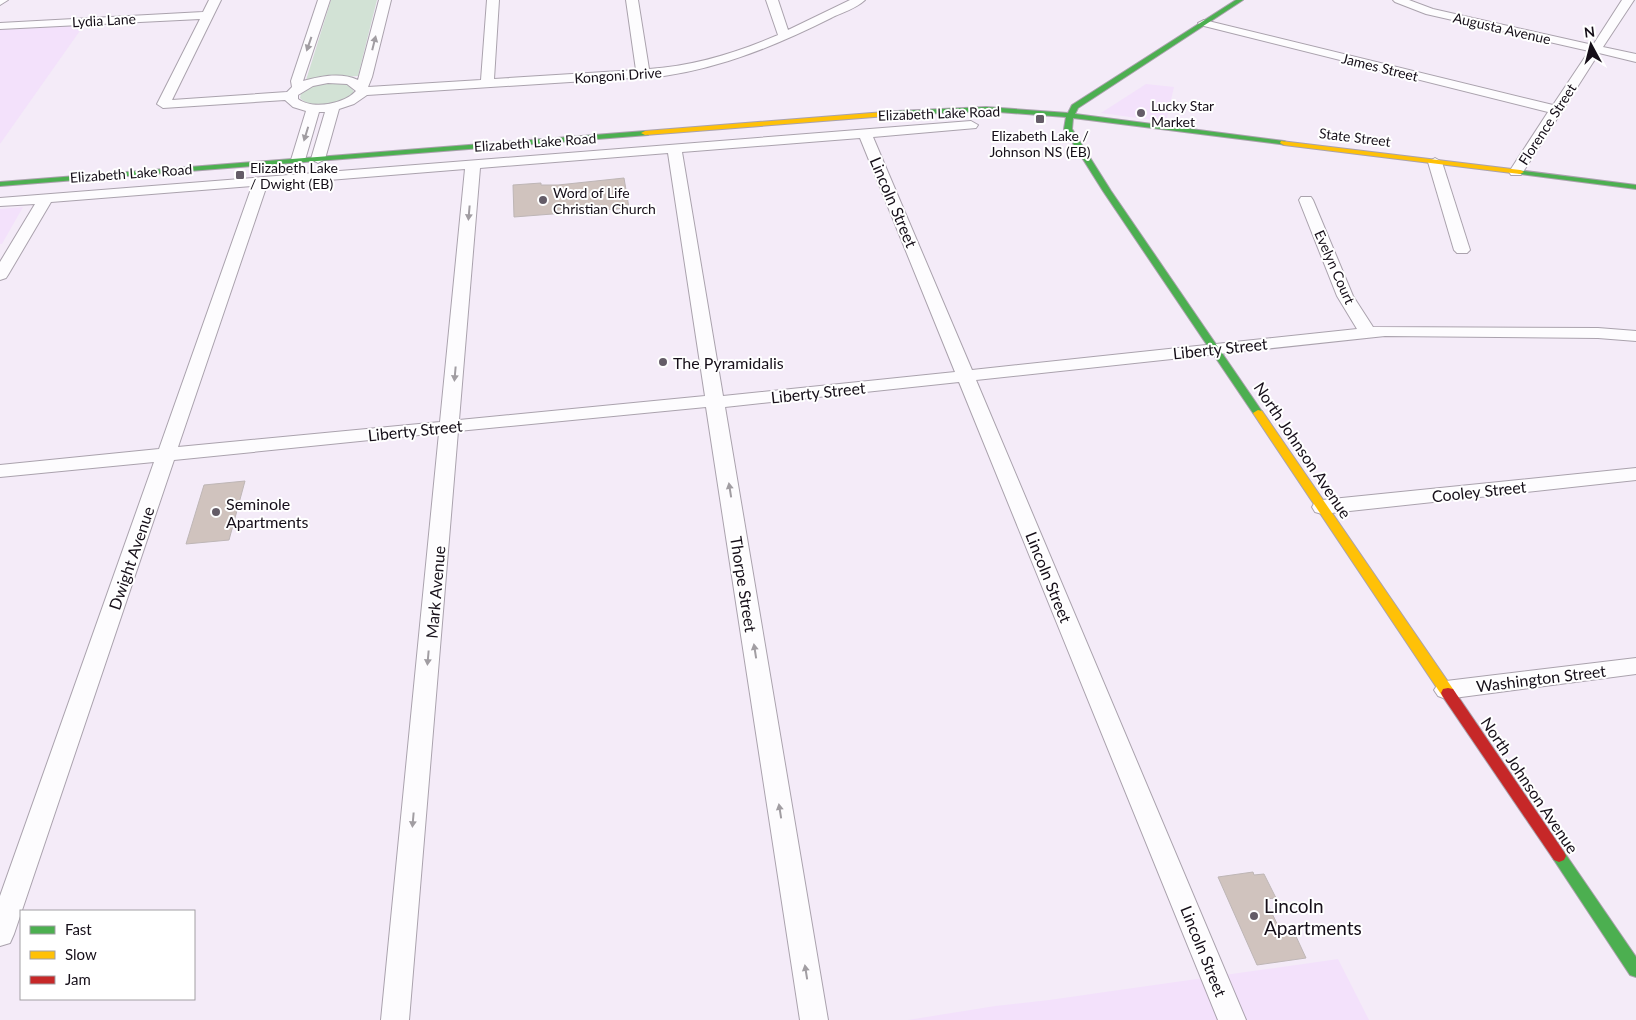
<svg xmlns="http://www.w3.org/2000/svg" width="1636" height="1020" viewBox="0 0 1636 1020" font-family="Lato,sans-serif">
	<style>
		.built { fill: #f3e1fb }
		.green { fill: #d2e2d5 }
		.building { fill: #d0c3be; stroke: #beb6b6 }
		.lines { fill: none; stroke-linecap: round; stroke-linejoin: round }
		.street-casing { stroke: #aaa2ad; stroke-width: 2 }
		.fast-casing { stroke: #aaa2ad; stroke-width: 2 }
		.slow-casing { stroke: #aaa2ad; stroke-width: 2 }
		.jam-casing { stroke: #aaa2ad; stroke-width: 2 }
		.street { fill: #fdfcfe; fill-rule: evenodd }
		.fast { fill: #4caf50; fill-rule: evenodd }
		.slow { fill: #ffc107; fill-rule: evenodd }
		.jam { fill: #c62828; fill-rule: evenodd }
		.oneway { fill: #a19da2 }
		.poi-dot { fill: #645c67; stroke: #fff; stroke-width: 2 }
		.labels { text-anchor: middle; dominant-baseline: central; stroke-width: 4; stroke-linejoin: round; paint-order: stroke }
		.far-street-label { font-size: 14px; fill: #160f19; stroke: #fff }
		.far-poi-label { font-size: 14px; fill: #160f19; stroke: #fff; text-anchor: start }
		.street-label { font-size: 16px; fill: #160f19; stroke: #fff }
		.poi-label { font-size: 16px; fill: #160f19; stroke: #fff; text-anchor: start }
		.near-poi-label { font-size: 19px; fill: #160f19; stroke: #fff; text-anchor: start }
	</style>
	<rect width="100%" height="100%" fill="#f4ebf8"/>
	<!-- built -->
	<g class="built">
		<path d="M84,25L0,144V29Z"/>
		<path d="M1146,84L1174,87L1166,122L1101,113Z"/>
		<path d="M23,207L2,244H0V209Z"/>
		<path d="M1338,959L1369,1020H908L995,1006L1049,1000Z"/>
	</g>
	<!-- green -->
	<g class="green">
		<path d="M331,0H377L358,76L306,80Z"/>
		<path d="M324,83C334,83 349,80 354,92C345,106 311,110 300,98L301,93L312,86Z"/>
	</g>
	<!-- building -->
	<g class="building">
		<path d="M624,178L629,208L514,217L513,185L541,183V185H558Z"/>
		<path d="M245,481L229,540L186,544L204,485Z"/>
		<path d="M1253,872L1254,875L1264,874L1276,898L1265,899L1282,934L1294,932L1306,958L1257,965L1218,877Z"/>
	</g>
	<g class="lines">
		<!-- street casing -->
		<g class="street-casing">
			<g id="street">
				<path d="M0,0H8L0,5Z"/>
				<path d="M209,0H221L172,100L287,92L292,87L291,81L318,0H330L303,81C320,76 342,72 358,80L379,0H391L372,77L368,87L481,80L487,0H499L494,79L636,70L626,0H638L649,69C695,66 736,53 778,35L766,0H778L788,30L850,0H865C857,8 841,13 831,18C777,45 724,67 664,76L367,95L354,104L339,109L325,159L318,163L311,159L325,112H319L305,160L298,164L291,160L306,111L293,107L285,100L163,108L157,104L200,19L0,29V23L203,12ZM328,83L347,84L356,91C344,104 313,110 298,99V95L313,86Z"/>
				<path d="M1393,0H1409L1433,9L1593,45L1622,0H1634L1603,47L1636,54V62L1599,53L1523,172L1521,175H1511L1509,172L1548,112L1200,25L1198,23L1204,20L1553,105L1589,51L1426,14L1395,2Z"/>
				<path d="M971,121L978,125L976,128L873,137L972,370L1357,329L1337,296L1299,200L1301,197H1311L1313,200L1353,296L1373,327L1598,328L1636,331V341L1598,338L1385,336L976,380L1246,1020H1218L959,382L725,407L828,1020H800L706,407L458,431L409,1020H381L439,433L174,460L14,934L10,943L0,946V896L154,462L0,477V465L159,449L252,186L51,202L8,275L6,278L0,280V262L35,204L0,206V198ZM860,138L955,372L723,396L682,152ZM668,153L705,396L459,420L480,168ZM465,169L440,422L178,447L267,185Z"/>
				<path d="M1435,158L1442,162L1470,250L1467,253H1457L1454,250L1428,162Z"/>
				<path d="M1636,468V480L1322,514L1315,512L1312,507L1315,502L1322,500Z"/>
				<path d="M1636,658V674L1446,699L1438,696L1434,690L1438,684L1446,681Z"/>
			</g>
		</g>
		<!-- fast casing -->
		<g class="fast-casing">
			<g id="fast">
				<path d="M1236,0H1243L1078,108L1075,114L1284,141L1288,143L1287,145L1073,118L1072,129L1111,191L1263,413L1258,416L1253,413L1103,191L1064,129L1066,117L986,111L897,115L893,113L897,111L986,107L1068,113L1072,105Z"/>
				<path d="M645,131L649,133L648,135L0,186V182Z"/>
				<path d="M1517,170L1636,185V189L1520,174L1516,172Z"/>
				<path d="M1559,850L1564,852L1636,957V977L1630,975L1554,860L1552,856L1554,852Z"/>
			</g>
		</g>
		<!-- slow casing -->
		<g class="slow-casing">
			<g id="slow">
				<path d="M897,111L901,113L900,115L645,135L641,133L645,131Z"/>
				<path d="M1281,141L1520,170L1524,172L1520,174L1284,145L1280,143Z"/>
				<path d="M1258,410L1262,411L1453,689L1455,693L1453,697L1448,698L1443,697L1253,413Z"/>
			</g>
		</g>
		<!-- jam casing -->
		<g class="jam-casing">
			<path id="jam" d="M1448,688L1453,689L1564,852L1566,856L1564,860L1559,862L1554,860L1443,697L1441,693L1443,689Z"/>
		</g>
		<!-- street -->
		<use href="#street" class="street"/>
		<!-- fast -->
		<use href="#fast" class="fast"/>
		<!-- slow -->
		<use href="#slow" class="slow"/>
		<!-- jam -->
		<use href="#jam" class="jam"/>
	</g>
	<!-- one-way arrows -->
	<defs><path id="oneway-solid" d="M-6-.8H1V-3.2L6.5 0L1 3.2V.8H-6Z" transform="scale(1.25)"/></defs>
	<g class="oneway">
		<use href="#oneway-solid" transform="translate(374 43) rotate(-76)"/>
		<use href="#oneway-solid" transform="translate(309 44) rotate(109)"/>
		<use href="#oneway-solid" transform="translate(306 134) rotate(107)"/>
		<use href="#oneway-solid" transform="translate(469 213) rotate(95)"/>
		<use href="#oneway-solid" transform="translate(455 374) rotate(95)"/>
		<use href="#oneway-solid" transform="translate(730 490) rotate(-99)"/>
		<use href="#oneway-solid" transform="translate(755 651) rotate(-99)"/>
		<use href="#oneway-solid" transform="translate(428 658) rotate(95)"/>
		<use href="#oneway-solid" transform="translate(780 811) rotate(-99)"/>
		<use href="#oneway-solid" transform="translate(413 820) rotate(95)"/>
		<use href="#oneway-solid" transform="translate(806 972) rotate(-99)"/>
	</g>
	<!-- markers -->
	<g class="poi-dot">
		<circle cx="1141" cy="113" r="5"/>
		<rect x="1035" y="114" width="10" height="10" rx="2.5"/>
		<rect x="235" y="170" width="10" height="10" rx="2.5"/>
		<circle cx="543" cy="200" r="5"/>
		<circle cx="663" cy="362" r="5"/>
		<circle cx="216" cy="512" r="5"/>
		<circle cx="1254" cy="916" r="5"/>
	</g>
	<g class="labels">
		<!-- far-street labels -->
		<g class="far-street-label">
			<text transform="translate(104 20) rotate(-3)">Lydia Lane</text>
			<text transform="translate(1502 28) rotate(13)">Augusta Avenue</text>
			<text transform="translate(1380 67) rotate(14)">James Street</text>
			<text transform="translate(618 75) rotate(-4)">Kongoni Drive</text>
			<text transform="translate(939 113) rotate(-2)">Elizabeth Lake Road</text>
			<text transform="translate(1547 124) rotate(-57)">Florence Street</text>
			<text transform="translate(1355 137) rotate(7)">State Street</text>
			<text transform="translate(535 142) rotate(-4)">Elizabeth Lake Road</text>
			<text transform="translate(131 173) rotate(-4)">Elizabeth Lake Road</text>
			<text transform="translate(1335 267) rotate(66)">Evelyn Court</text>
		</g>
		<!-- far-poi labels -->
		<g class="far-poi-label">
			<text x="1151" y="105">Lucky Star<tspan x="1151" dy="16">Market</tspan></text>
			<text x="1040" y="135" text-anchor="middle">Elizabeth Lake /<tspan x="1040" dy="16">Johnson NS (EB)</tspan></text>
			<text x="250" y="167">Elizabeth Lake<tspan x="250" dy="16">/ Dwight (EB)</tspan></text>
			<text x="553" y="192">Word of Life<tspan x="553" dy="16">Christian Church</tspan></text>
		</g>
		<!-- street labels -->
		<g class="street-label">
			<text transform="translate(894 202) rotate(67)">Lincoln Street</text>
			<text transform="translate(1220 348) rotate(-6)">Liberty Street</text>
			<text transform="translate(818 392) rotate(-6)">Liberty Street</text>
			<text transform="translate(415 430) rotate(-6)">Liberty Street</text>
			<text transform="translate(1303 450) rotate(56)">North Johnson Avenue</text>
			<text transform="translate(1479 491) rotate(-6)">Cooley Street</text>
			<text transform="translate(131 558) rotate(-71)">Dwight Avenue</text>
			<text transform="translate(1049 577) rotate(68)">Lincoln Street</text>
			<text transform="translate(744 584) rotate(81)">Thorpe Street</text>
			<text transform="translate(435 592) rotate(-85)">Mark Avenue</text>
			<text transform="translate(1541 678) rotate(-7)">Washington Street</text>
			<text transform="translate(1530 785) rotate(56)">North Johnson Avenue</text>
			<text transform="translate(1204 951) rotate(68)">Lincoln Street</text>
		</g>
		<!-- poi labels -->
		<g class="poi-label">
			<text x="673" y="362">The Pyramidalis</text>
			<text x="226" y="503">Seminole<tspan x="226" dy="18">Apartments</tspan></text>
		</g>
		<!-- near-poi labels -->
		<g class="near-poi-label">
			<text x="1264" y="905">Lincoln<tspan x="1264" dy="22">Apartments</tspan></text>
		</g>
	</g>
	<!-- legend -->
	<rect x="20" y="910" width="175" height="90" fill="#ffffff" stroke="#a29fa3"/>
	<rect x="30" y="926" width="25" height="8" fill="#4caf50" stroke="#a29fa3"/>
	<text x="65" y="935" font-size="15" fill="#160f19">Fast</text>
	<rect x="30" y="951" width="25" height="8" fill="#ffc107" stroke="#a29fa3"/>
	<text x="65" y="960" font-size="15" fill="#160f19">Slow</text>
	<rect x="30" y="976" width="25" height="8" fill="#c62828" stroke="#a29fa3"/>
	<text x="65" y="985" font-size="15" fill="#160f19">Jam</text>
	<!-- north arrow -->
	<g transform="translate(1591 45) rotate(353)" stroke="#ffffff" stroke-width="4" paint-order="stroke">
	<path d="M0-4L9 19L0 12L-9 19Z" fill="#160f19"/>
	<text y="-8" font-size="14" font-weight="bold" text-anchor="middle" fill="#160f19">N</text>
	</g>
</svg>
